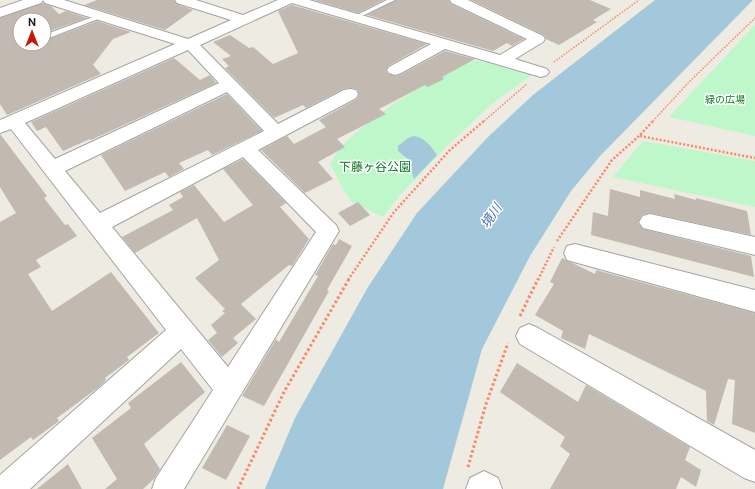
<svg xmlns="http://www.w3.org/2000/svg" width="755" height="489" viewBox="0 0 755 489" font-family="'DM Sans','Noto Sans JP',sans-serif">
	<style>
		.park { fill: #bef8ca }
		.water { fill: #a3c7db }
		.building { fill: #c2bab1 }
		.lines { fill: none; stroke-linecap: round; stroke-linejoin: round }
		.service-casing { stroke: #a3a3a3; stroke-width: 2 }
		.minor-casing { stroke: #a3a3a3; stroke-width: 2 }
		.path-far2 { stroke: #f78969; stroke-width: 1.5; stroke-dasharray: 1.5 1.5; stroke-linecap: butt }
		.path-far1 { stroke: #f78969; stroke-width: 2.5; stroke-dasharray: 2 2; stroke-linecap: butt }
		.path { stroke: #f78969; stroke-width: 3; stroke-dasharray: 2.5 2.5; stroke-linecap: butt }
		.service { fill: #fff; fill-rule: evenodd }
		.minor { fill: #fff; fill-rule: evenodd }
		.labels { text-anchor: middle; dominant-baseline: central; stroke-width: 3; stroke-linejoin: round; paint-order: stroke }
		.far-park-label { font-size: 10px; fill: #0d7723; stroke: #fff }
		.park-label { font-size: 12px; fill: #0d7723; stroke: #fff }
		.water-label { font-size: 13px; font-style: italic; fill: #4b6fa9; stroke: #fff }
	</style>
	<rect width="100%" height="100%" fill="#edebe2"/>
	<!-- park -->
	<g class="park">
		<path d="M755,25V136L669,117Z"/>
		<path d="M470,61L527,64L539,70L495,101L449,144L400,195L383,217L352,202L346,194L330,164C334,158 337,151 342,146C377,111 426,82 470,61Z"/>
		<path d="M643,141L755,161V207L613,177Z"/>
	</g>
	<!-- water -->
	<g class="water">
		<path d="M655,0H753L600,156L571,191L530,256L482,349L443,489H265L295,418L368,287L417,213L488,137L533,95Z"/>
		<path d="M414,136C425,138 431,146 437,155L414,179L408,159L398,151V146L408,138Z"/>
	</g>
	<!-- building -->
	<g class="building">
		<path d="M97,0H174L177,4L193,10L165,30L84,5Z"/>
		<path d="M314,0H384L358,13Z"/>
		<path d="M396,0H449L451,4L524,39L512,46L507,43L493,51L367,15Z"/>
		<path d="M471,0H590L611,9L593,20L597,22L559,45L546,39L544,35Z"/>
		<path d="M43,3L51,6L59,14L66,11L87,18L44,33V20H20V44H22V48H29L34,44H44V41L97,21L131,32L113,39L93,65L101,74L7,115L0,104V18Z"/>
		<path d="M292,5L427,44L388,66L386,71L389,74L395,76L402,74L445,51L475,59L442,77L444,79L428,87L425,85L379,109L386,114L337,139L345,147L318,162L333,179L305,193L261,150L287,136L294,144L326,127L319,120L357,99L359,95L357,89L350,88L343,89L306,108L303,105L274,118L225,68L229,66L222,59L231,56L213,42L230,35L249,48L253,47L273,64L298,53L278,11Z"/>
		<path d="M174,58L200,80L210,75L216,83L91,140L90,139L63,151L46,127L37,131L31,122Z"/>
		<path d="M227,94L262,131L212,155L208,150L179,163L184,169L169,177L165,172L125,191L101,155Z"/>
		<path d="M0,134L47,196L44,198L65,225L68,224L77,236L36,260L41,267L28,274L52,311L111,272L159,333L127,357L129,360L105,378L106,380L99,387L57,418L59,421L33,440L31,437L0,460V222L16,213L0,187Z"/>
		<path d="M243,159L286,203L280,207L309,239L292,266L289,265L241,304L256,319L233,338L238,343L222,357L208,340L217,333L211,325L225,313L222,311L225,309L195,278L219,260L197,218L135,253L122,237L173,210L169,205L183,197L180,192L194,185L224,222L253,205L223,169Z"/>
		<path d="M610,189L640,197V190L675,199L674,194L696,200V198L747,211L751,235L650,213L642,215L638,223L643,229L751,256L754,277L591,235L593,212L608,216Z"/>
		<path d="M358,202L370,215L350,226L338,213Z"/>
		<path d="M339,239L352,246L327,290L329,291L264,406L242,396L276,339L279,342L318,276L315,275L333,244L336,245Z"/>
		<path d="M562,258L595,274L596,270L755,313V433L732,424L735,380L728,379L714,425L707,421L706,391L589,334L585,349L561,338L563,331L535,315L554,284L550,282Z"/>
		<path d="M181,362L205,392L144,444L160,469L154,479L143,489H105L117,479L92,438L131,408L128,403Z"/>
		<path d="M517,363L578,402L586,385L690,447L685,460L701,470L696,487L681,477L676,489H550L570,454L560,446L565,437L500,392Z"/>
		<path d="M227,425L250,436L226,480L202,468Z"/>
		<path d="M68,464L82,489H37Z"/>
	</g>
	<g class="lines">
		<!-- service casing -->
		<g class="service-casing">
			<g id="service">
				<path d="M387,0H395L358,18L353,17Z"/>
				<path d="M101,14L104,16L103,17L44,40V35Z"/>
				<path d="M23,44H33L29,47H23Z"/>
			</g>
		</g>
		<!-- minor casing -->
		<g class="minor-casing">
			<g id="minor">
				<path d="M23,0H43L41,3L0,17V8Z"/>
				<path d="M43,0H64L188,39L231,20L177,3L175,0H196L243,15L278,0H309L500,55L527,39L452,3L450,0H468L543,36L545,39L543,42L515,59L547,69L549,72L547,75L541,77L445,49L401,73L395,75L389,73L387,70L389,67L431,44L292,3L200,45L278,124L344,90L350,89L356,90L358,94L356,98L258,150L336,225L339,231L184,489H152L156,478L213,390L181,349L30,489H0V475L166,330L11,129L0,133V120L175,44L45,3ZM188,50L219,83L55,159L25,123ZM227,92L264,131L100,213L65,171ZM243,157L316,232L228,367L112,227Z"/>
				<path d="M650,214L755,237V255L643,228L639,222L643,216Z"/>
				<path d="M575,244L755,290V312L567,260L564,253L567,246Z"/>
				<path d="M529,324L538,328L755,450V482L744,478L520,344L516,336L520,328Z"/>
				<path d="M484,471L498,478L502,489H466L470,478Z"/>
			</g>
		</g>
		<!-- path-far2 -->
		<g class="path-far2">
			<path d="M554,62L639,0"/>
			<path d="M484,121L527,84"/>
			<path d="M653,121L689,82L755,18"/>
		</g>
		<!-- path-far1 -->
		<g class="path-far1">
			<path d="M640,136L755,158"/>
			<path d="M557,241L612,160L639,136L654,120"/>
			<path d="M348,280L394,212L450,150L485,120"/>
			<path d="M538,280L554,247"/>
		</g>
		<!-- path -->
		<g class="path">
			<path d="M520,316L538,279"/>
			<path d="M468,467L486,404L508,343"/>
			<path d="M238,489L284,392L349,279"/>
		</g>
		<!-- service -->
		<use href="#service" class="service"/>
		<!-- minor -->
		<use href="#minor" class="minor"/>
	</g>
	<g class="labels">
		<!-- far-park labels -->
		<g class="far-park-label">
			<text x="725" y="99">緑の広場</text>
		</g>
		<!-- park labels -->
		<g class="park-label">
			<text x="375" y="167">下藤ヶ谷公園</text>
		</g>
		<!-- water labels -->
		<g class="water-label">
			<text transform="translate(491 216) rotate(-56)">境川</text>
		</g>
	</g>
	<!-- north arrow -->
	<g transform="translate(32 32)"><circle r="19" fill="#ffffff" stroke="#a4a4a4"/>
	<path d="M0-3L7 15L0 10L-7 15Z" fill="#c41c04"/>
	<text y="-6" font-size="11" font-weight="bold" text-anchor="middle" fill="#1c1c1c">N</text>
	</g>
</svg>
